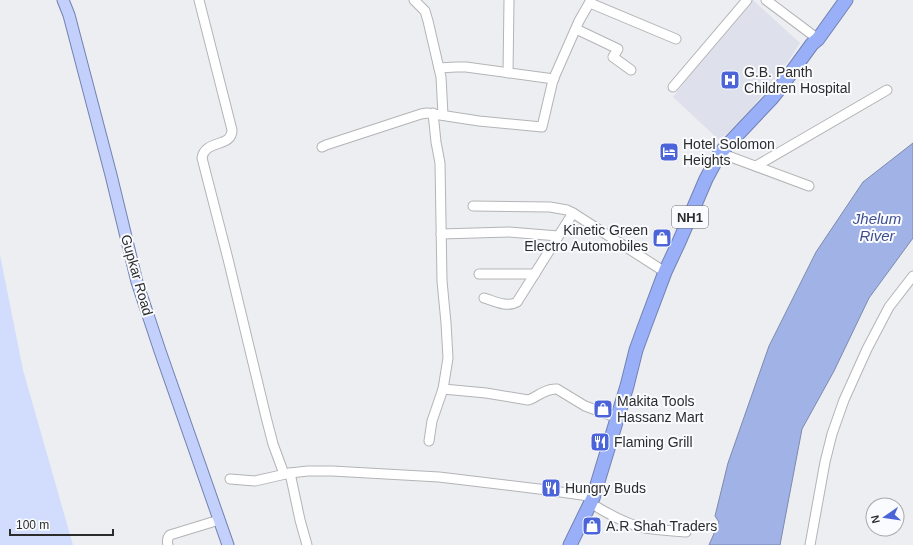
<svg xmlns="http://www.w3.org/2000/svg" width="913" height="545" viewBox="0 0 913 545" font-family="Helvetica,sans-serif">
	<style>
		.built { fill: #dee1eb }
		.green { fill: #d2ddfe }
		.water { fill: #a0b2e6; stroke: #7d8aae }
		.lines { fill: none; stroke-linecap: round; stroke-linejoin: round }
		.minor-casing { stroke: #b3b4b6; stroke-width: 11 }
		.major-casing { stroke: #7382b2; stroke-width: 13 }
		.highway-casing { stroke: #7382b2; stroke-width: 15 }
		.minor { stroke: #fff; stroke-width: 9 }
		.major { stroke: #c2d0fb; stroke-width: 11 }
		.highway { stroke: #99b0f9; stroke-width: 13 }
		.labels { text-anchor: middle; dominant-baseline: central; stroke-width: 4; stroke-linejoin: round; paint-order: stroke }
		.shield { fill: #fafbfe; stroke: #6a6a6c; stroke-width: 1 }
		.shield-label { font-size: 13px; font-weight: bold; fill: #2c2c2d }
		.poi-label { font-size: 14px; fill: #2c2c2d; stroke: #fafbfe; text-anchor: start }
		.street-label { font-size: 14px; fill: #2c2c2d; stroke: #fafbfe }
		.water-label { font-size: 15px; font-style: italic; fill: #3e4f90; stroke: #fafbfe }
	</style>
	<rect width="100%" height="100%" fill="#edeef1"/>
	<!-- built -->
	<path class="built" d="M753,0L800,43L788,62L741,122L719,140L673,97L709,50Z"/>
	<!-- green -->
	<path class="green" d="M0,255L23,370L73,545H0Z"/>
	<!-- water -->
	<path class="water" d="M913,143V238L869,298L834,371L802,429L780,545H709L719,522L715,516L728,463L769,346L816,252L863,182Z"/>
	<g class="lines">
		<!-- minor casing -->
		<g class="minor-casing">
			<g id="minor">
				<path d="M199,0L232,130C232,148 205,139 202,158L228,259L266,417L273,444L284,474"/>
				<path d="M414,0L425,11L428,21L441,77L443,115"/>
				<path d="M766,0L818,39"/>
				<path d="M590,3L676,39"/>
				<path d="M576,29L618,49L613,57L631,70"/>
				<path d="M439,68L456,67H466L554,79"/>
				<path d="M508,73L509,0"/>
				<path d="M673,87L747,0"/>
				<path d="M322,147L326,145L421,114L427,113L479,121L542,127L553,80L579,21L591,0"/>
				<path d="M720,153L809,186"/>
				<path d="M756,166L887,90"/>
				<path d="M473,206L550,207L567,210L573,213L665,272"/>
				<path d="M441,234L509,232L558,236"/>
				<path d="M479,274H535"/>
				<path d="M484,298C494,301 507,308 517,302L573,213"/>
				<path d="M443,389L486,393L528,400L531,399C539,395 548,388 557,389L585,406L618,418"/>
				<path d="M429,441L432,421L443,389L448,358L446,323L442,281L440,163L436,142L433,113"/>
				<path d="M290,473L300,520L307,545"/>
				<path d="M230,479L255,481L290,473L308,471H332L439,477L539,489L582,495L593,498"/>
				<path d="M597,507C612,516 628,525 645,528C658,530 672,531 686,532"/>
				<path d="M168,545C167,541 167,538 170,535L219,520"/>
				<path d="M810,545L825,462L832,434L844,400L867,349L889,307L913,276"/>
			</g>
		</g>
		<!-- major casing -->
		<g class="major-casing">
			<path id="major" d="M63,0L69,15L111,175L137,282L160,351L228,545"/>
		</g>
		<!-- highway casing -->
		<g class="highway-casing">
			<path id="highway" d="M570,545L591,502L593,498L627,386L636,350L644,328L665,272L679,242L706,179L720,153L772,98L780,88L812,44L818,39L846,0"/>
		</g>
		<!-- minor -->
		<use href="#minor" class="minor"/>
		<!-- major -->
		<use href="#major" class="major"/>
		<!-- highway -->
		<use href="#highway" class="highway"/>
	</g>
	<!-- icons -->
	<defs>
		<g id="hospital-square" transform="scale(1)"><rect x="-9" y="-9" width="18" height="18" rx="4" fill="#4c64d9" stroke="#fafbfe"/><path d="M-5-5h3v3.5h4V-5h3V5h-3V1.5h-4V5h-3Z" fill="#fff"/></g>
		<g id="hotel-square" transform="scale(1)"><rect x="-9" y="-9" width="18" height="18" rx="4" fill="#4c64d9" stroke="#fafbfe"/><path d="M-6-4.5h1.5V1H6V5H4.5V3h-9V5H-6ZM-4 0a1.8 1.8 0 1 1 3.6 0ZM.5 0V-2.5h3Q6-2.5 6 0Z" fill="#fff"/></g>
		<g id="shop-square" transform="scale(1)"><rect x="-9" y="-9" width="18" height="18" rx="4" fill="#4c64d9" stroke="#fafbfe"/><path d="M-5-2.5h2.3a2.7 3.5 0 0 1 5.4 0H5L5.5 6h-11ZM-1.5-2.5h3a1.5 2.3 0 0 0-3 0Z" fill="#fff"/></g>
		<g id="restaurant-square" transform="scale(1)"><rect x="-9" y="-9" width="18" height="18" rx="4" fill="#4c64d9" stroke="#fafbfe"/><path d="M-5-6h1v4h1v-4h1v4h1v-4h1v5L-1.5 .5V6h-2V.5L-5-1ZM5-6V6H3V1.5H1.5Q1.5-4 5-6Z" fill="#fff"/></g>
	</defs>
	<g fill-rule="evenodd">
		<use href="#hospital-square" x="730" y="80"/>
		<use href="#hotel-square" x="669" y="152"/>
		<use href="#shop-square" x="662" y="238"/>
		<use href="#shop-square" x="603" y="409"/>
		<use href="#restaurant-square" x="600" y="442"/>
		<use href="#restaurant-square" x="551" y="488"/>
		<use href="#shop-square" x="592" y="526"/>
	</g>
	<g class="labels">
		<!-- shield labels -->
		<rect class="shield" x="672" y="206" width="36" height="22" rx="3"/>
		<g class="shield-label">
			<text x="690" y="217">NH1</text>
		</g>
		<!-- poi labels -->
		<g class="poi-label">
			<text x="744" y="72">G.B. Panth<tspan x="744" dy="16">Children Hospital</tspan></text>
			<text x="683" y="144">Hotel Solomon<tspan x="683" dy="16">Heights</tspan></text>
			<text x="648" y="230" text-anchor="end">Kinetic Green<tspan x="648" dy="16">Electro Automobiles</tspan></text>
			<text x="617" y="401">Makita Tools<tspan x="617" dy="16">Hassanz Mart</tspan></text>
			<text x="614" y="442">Flaming Grill</text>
			<text x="565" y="488">Hungry Buds</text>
			<text x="606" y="526">A.R Shah Traders</text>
		</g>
		<!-- street labels -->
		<g class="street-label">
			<text transform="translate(137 275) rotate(74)">Gupkar Road</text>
		</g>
		<!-- water labels -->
		<g class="water-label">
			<text x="877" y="218">Jhelum<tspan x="877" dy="17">River</tspan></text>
		</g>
	</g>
	<!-- north arrow -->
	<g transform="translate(885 517) rotate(257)"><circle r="19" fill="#fafbfe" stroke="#a8a8aa"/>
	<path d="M0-3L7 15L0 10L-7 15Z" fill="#4c64d9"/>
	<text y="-6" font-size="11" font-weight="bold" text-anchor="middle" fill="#2c2c2d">N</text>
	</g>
	<!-- scale -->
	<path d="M10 529v6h103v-6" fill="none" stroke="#2c2c2d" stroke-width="2"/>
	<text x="16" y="529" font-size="12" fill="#2c2c2d" stroke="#fafbfe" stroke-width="3" paint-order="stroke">100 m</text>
</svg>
